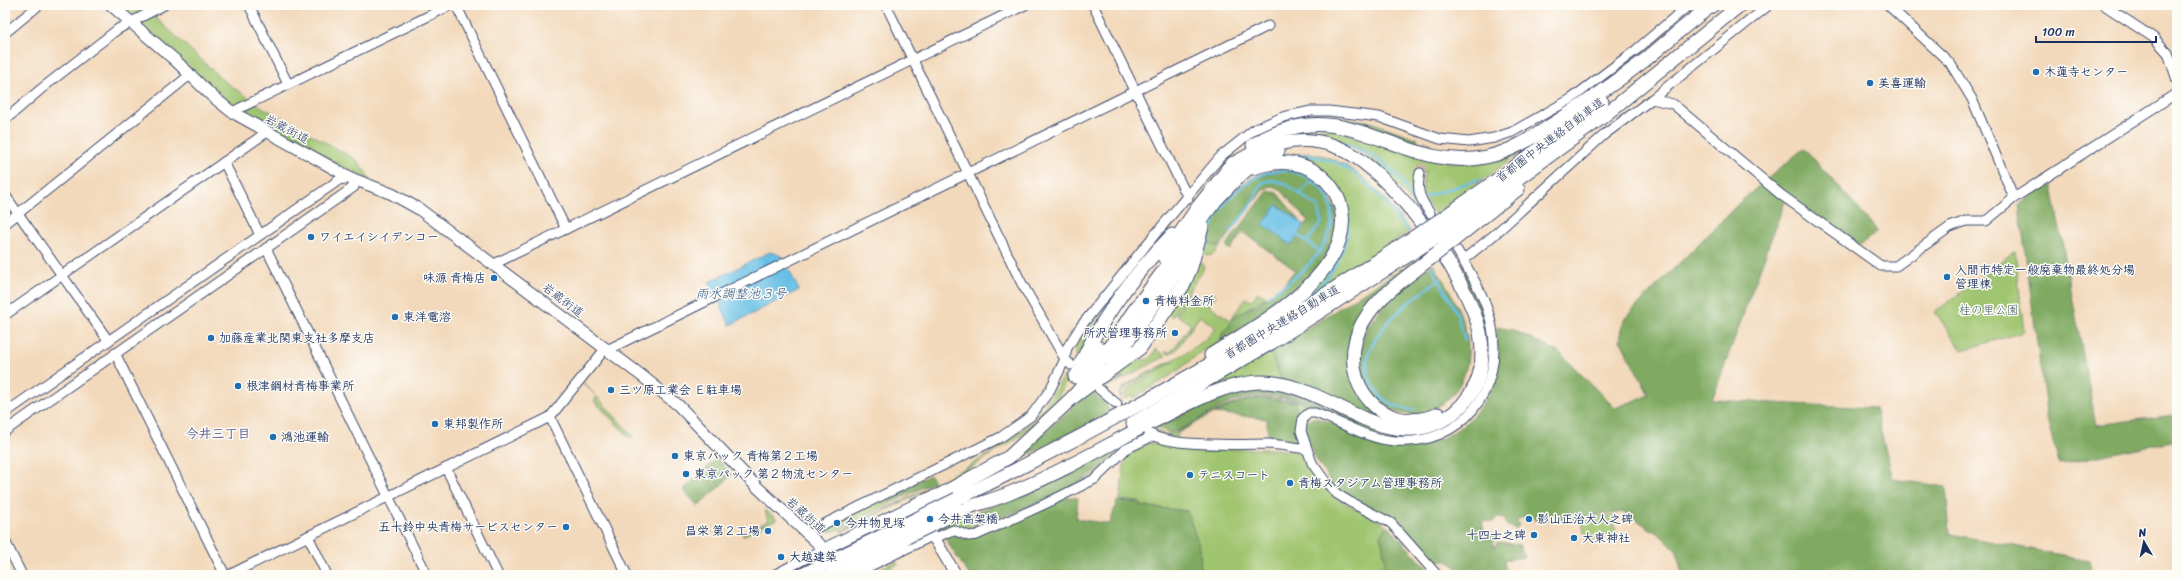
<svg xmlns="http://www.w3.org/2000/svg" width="2182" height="580" viewBox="0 0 2182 580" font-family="Sriracha,'Klee One',sans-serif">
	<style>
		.green { fill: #a0c570; stroke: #5e7a67 }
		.forest { fill: #80aa62; stroke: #4e6c60 }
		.water { fill: #69c0e6; stroke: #4278a2 }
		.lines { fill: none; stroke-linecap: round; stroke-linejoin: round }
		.stream { stroke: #69c0e6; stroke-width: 2.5 }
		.minor-tunnel { stroke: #c8b7a8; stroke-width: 9; stroke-dasharray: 9 4.5; stroke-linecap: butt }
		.minor-casing { stroke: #3b486c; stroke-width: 11 }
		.major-casing { stroke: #3b486c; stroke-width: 13 }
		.highway-casing { stroke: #3b486c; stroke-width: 15 }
		.minor { stroke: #fff; stroke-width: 9 }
		.major { stroke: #fff; stroke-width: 11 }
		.highway { stroke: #fff; stroke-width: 13 }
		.highway-bridge-casing { stroke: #3b486c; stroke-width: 15; stroke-linecap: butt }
		.highway-bridge { stroke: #fff; stroke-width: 13 }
		.poi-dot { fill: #1f6fb2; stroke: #fdfcf7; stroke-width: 1.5 }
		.labels { text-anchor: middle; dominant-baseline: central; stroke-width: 3; stroke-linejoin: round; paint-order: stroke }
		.poi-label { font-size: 12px; font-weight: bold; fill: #1b2f5e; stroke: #fdfcf7; text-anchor: start }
		.street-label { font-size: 12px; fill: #1b2f5e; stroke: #fdfcf7 }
		.park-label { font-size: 12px; fill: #435c63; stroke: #fdfcf7 }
		.water-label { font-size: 13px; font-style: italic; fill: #325a87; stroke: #fdfcf7 }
		.neighbourhood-label { font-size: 13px; font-weight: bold; fill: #545b8c; stroke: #fdfcf7 }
	</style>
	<rect width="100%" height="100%" fill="#fdfcf7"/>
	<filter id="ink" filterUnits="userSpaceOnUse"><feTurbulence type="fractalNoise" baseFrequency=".025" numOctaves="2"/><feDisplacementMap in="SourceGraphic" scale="8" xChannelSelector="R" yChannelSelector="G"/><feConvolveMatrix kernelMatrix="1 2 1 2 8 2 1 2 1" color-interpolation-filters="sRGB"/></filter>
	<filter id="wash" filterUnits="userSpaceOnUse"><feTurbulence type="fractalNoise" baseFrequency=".012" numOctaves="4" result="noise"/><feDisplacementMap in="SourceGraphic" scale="16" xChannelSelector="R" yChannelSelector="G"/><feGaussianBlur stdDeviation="0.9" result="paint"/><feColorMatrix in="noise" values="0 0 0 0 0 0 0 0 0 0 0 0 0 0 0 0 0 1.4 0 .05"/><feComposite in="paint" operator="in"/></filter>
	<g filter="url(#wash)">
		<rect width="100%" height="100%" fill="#f3d9bb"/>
		<!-- green -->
		<g class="green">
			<path d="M120,5H142L224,81L262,107L357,160L371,180L345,168L232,105Z"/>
			<path d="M1328,128L1452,163L1551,131L1435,214C1423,198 1420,191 1425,171L1418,169C1411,194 1415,198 1429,218L1425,220C1401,190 1375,151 1336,140C1320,136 1303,138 1287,133Z"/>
			<path d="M1309,153C1356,159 1383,196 1410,231L1278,316L1332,265L1337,189L1277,157Z"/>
			<path d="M1285,168C1307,172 1325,181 1333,204C1358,270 1243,327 1198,354C1193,358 1189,362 1184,366C1169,378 1149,388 1133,398L1131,396L1125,399L1124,395L1128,389L1175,360L1127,386L1121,393V402L1120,393L1124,387C1152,367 1195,355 1216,328L1200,316L1176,350L1169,354L1165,352H1171L1191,325L1176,314L1190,294L1205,304L1213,293L1216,295L1209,305L1230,320L1246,298L1251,301L1258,292L1266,297L1245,310L1234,333L1299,284L1319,264L1332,238L1335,224L1333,207L1315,183L1299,173L1287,171L1248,183L1228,198L1217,211L1210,228L1209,244L1217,247L1222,244C1216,252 1212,260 1202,253C1207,210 1241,172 1285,168Z"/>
			<path d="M1185,210L1186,211L1151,249L1117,296L1115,295L1101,313L1104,315L1088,337L1078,358L1074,351L1082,335L1154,243Z"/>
			<path d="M1452,249C1467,275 1484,300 1489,329C1501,401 1441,456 1371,433C1365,431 1363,428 1358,426L1359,424C1339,414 1318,401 1295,394C1246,380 1196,404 1155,430L1166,435L1174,434C1223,407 1258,382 1314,408L1305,409L1297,416L1296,402C1252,387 1215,413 1178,433L1177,438L1164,436L1153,431L1123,446L1099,471L1094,472L1111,455V448C1149,430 1211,392 1252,388C1269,387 1287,389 1303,395C1349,413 1394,454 1446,425C1460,416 1472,405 1479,390C1503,342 1473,293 1448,253Z"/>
			<path d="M2015,251L2024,332L1962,350L1935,312Z"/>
			<path d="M1198,263H1202L1204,268L1172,317L1167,314Z"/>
			<path d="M1156,349L1166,356L1113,384L1105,386L1100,384H1109L1124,377L1104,381L1129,362L1150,359Z"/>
			<path d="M1270,352L1281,380L1188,399Z"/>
			<path d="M1064,376H1069L1056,401L1023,434L967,470L936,486L934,484L966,468L997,449L994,444L1025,428L1036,419Z"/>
			<path d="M583,383H584L631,434L633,436L630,438L594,401L597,397Z"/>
			<path d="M1147,443L1225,449H1276L1304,453C1327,503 1345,501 1388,526L1390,569L1380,575H1201L1200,549L1187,511L1140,506V502L1120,500L1125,456L1128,452Z"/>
			<path d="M1098,473L1059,494L976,532H969L954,527L941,531L940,529L943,504L941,501L952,495L962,518L964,517L971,526L978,528L1033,505Z"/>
			<path d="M902,489L903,491L888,499L890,503L845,526L841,518Z"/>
			<path d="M924,490L925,491L841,532L840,531Z"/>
			<path d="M765,510L777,519L743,536L742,534L768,521Z"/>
			<path d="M1613,516L1616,534L1586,541L1582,522L1584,520Z"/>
			<path d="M840,519L843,527L832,532L818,531Z"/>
			<path d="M896,561L898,564L876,575H868Z"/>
		</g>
		<!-- forest -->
		<g class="forest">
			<path d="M1329,117L1368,121L1418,139L1416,144L1357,123Z"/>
			<path d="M1804,148L1878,231L1855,249L1785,201L1712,400L1875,408L1893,479L1946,487L1950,534L2089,560L2092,575H1682L1677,552L1660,535L1624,512L1561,520L1557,518L1537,521C1529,515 1524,517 1516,520L1519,524L1516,529L1506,525L1503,518L1497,517L1493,522L1482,521L1485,536L1493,534L1496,538L1493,542L1494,547L1498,542L1519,545L1525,557L1504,560L1507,575H1467L1448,561H1429L1396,523L1341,492L1332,484L1315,458L1305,434L1306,421L1313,418C1320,418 1327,421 1333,423C1352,430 1381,443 1400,445C1441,450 1484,418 1494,379C1498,362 1497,344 1497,327L1513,330L1559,352L1615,408L1649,395L1620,340L1624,319L1740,202Z"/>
			<path d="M1287,171C1304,173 1317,182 1326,197C1328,201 1331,203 1333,207C1348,256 1289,293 1255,316L1253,320L1221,341L1222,332L1229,327L1230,322L1235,316L1258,304L1285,283L1295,270L1243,232L1230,250L1227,247V244L1268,191L1277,193L1302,223L1278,205L1291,245L1308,221L1280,189L1271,186L1263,190L1222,244L1217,247L1209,244C1209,239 1209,233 1210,228C1215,197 1257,170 1287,171Z"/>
			<path d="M2052,187L2096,425L2174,415L2177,440L2059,464L2047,419L2019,205L2041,188Z"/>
			<path d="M1423,255L1425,258L1383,292L1349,363L1392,424L1281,380L1270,352Z"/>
			<path d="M1433,264C1446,284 1459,305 1465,329C1486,405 1396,448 1364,381C1355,364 1360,342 1369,326C1383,300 1411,281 1433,264Z"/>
			<path d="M1258,390C1296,391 1326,408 1359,424L1358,427C1314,406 1275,381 1225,405C1208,413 1192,425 1174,432L1169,433L1158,428C1190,412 1221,392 1258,390Z"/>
			<path d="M1090,391L1106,404L1110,412L1038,450L1022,457L1009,465Z"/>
			<path d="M1262,398L1296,402L1299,441L1268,440L1267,419L1215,413L1239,402Z"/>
			<path d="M1111,448V455C1087,488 1017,509 979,525L972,524L966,516L998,504Z"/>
			<path d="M717,458L732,475L698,506L683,490Z"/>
			<path d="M930,475L934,482L890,503L888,499L903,492L902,489Z"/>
			<path d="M1068,497L1078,498L1076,519L1110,524L1117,501L1140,503V506L1187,511L1200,549L1201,575H969L944,537L953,534L966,539Z"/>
			<path d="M1388,526L1433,575H1373L1374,570L1385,562L1381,535L1385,527Z"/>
		</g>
		<!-- water -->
		<g class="water">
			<path d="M1277,205L1305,225L1291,245L1263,224Z"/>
			<path d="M770,252L782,256L799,290L730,325L709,282Z"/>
		</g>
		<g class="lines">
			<!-- stream -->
			<g class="stream">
				<path d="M1297,134C1333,135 1376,151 1399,178C1405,185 1409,194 1414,202L1416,201"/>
				<path d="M1298,157L1299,155C1352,156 1377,193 1408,231"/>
				<path d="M1300,194L1312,179"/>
				<path d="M1424,197L1480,179"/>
				<path d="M1230,232L1250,206L1262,183L1270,180L1284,183L1318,207L1322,222L1307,242"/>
				<path d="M1298,235L1319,251"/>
				<path d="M1205,251C1209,236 1213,219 1223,206C1234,191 1251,177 1269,172C1304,163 1342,194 1330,231C1320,261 1293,280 1268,296"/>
				<path d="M1432,267L1456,311L1465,340"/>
				<path d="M1300,302C1328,284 1351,249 1348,215"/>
				<path d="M1414,410C1398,409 1384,402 1375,389C1344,346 1410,301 1440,279"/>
			</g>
		</g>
	</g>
	<g filter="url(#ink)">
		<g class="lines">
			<!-- minor-tunnel -->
			<path class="minor-tunnel" d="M1420,173L1428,145"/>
			<!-- minor casing -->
			<g class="minor-casing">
				<g id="minor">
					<path d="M249,5L288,84"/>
					<path d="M456,5L566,229"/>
					<path d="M886,5L1021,282L1065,359L1071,365"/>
					<path d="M1093,5L1188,198"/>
					<path d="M1888,5L1950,63L1972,99L2014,198"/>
					<path d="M2104,5L2154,38L2168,53L2177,80"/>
					<path d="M5,33L39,5"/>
					<path d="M1652,99L1673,104L1780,194L1881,266H1896L1950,227L1966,221H1986L2014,198L2177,93"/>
					<path d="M232,112L451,5"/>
					<path d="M5,120L41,89L118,29L164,5"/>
					<path d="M224,162L260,235"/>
					<path d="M1420,173C1416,191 1420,199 1430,213"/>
					<path d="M5,195L108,340"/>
					<path d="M5,224L190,75"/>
					<path d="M266,248L427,575"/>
					<path d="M1463,260L1494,235L1605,134L1652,99L1769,5"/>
					<path d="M494,264L1025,5"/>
					<path d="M5,315L267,132"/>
					<path d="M115,353L225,575"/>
					<path d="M1099,389L1117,404"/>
					<path d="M5,413L339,180L351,178L354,187L5,431"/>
					<path d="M550,417L627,575"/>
					<path d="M1149,433C1168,448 1243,444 1269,444C1281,445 1294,447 1306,449"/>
					<path d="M446,468L498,575"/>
					<path d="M816,528L1001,437L1031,416L1050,390L1065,359L1067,348L1081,326L1147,244L1221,156L1255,129L1283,117L1311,111H1329L1379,117L1440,139L1469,142L1494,138L1512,132L1571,99L1636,50L1689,5"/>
					<path d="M308,536L327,575"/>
					<path d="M933,539L953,530L969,536L977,535L1045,504L1095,479L1126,449L1153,436"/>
					<path d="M5,541L22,575"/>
					<path d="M229,575L550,417L605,349L611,348L1268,26"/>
					<path d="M774,575L824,549"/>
					<path d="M852,575L932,536"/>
					<path d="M1437,575L1391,523L1350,502L1337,494L1325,481L1312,463L1301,431L1303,418L1309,413H1315C1342,422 1366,439 1395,441C1462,446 1504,390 1492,327C1487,299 1471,274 1457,250"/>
				</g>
			</g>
			<!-- major casing -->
			<g class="major-casing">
				<path id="major" d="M111,5L175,60L212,96L232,112L351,178L392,194L419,209L642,376L678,405L756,486L824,549L915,505L956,575"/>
			</g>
			<!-- highway casing -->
			<g class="highway-casing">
				<g id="highway">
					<path d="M1253,145C1345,86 1400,175 1486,157C1511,152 1532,138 1553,124C1585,104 1615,83 1645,60C1667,42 1689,21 1713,5"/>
					<path d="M1440,220L1512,169L1602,102"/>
					<path d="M1447,230L1600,119L1740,5"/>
					<path d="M1454,240L1518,189"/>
					<path d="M1164,257L1198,207L1233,163"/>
					<path d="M1427,261C1402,281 1372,300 1359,330C1337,383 1383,438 1438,414"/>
					<path d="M1211,355C1257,325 1350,277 1342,213C1340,198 1332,185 1320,175C1300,160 1276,160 1253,168"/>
					<path d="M1081,363C1103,315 1136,272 1172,235"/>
					<path d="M1112,363L1174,276L1191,247"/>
					<path d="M1075,377L1099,348"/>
					<path d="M1072,398L1087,381L1133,312L1176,254L1187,243L1200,221L1216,200L1237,178L1258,160L1278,151"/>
					<path d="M1133,423L1271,343L1418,249"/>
					<path d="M957,499C1114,423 1265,336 1411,239"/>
					<path d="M915,505L942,494L1009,457L1072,398L1140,348L1184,284L1191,267L1202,227"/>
					<path d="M969,507C984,502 1000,498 1015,491C1062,472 1106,446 1150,423C1185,406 1220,384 1259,382C1325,380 1381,455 1443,420C1457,412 1469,399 1476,384C1483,368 1483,349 1480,332C1468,277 1390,167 1337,147C1299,132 1259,145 1227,169"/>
					<path d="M802,575L900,527"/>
					<path d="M830,575L905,538"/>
				</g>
			</g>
			<!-- minor -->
			<use href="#minor" class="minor"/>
			<!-- major -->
			<use href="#major" class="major"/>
			<!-- highway -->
			<use href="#highway" class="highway"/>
			<!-- highway-bridge casing -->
			<g class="highway-bridge-casing">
				<g id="highway-bridge">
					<path d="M1411,239L1440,220"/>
					<path d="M1418,249L1447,230"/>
					<path d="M1427,261L1454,240"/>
					<path d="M900,527L957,499"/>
					<path d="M905,538L962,510"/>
				</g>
			</g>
			<!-- highway-bridge -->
			<use href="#highway-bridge" class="highway-bridge"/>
		</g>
	</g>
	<!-- markers -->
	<g class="poi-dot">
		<circle cx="2036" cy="72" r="4"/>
		<circle cx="1870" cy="83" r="4"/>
		<circle cx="311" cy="237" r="4"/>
		<circle cx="1947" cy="277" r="4"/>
		<circle cx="494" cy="278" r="4"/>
		<circle cx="1146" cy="301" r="4"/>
		<circle cx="395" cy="317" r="4"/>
		<circle cx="1175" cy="333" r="4"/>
		<circle cx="211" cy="338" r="4"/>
		<circle cx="238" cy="386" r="4"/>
		<circle cx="611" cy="390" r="4"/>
		<circle cx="435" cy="424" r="4"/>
		<circle cx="273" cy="437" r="4"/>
		<circle cx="675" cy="456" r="4"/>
		<circle cx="686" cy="474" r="4"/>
		<circle cx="1190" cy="475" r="4"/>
		<circle cx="1290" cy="483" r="4"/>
		<circle cx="930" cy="519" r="4"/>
		<circle cx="1529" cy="519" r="4"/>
		<circle cx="837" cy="523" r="4"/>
		<circle cx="566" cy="527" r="4"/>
		<circle cx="768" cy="531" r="4"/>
		<circle cx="1534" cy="535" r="4"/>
		<circle cx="1574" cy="538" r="4"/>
		<circle cx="781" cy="557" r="4"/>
	</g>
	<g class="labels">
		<!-- poi labels -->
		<g class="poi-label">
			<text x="2044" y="72">木蓮寺センター</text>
			<text x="1878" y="83">美喜運輸</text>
			<text x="319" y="237">ワイエイシイデンコー</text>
			<text x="1955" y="270">入間市特定一般廃棄物最終処分場<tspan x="1955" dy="14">管理棟</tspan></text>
			<text x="486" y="278" text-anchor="end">味源 青梅店</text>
			<text x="1154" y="301">青梅料金所</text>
			<text x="403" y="317">東洋電溶</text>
			<text x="1167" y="333" text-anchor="end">所沢管理事務所</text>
			<text x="219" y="338">加藤産業北関東支社多摩支店</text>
			<text x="246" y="386">根津鋼材青梅事業所</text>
			<text x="619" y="390">三ツ原工業会 Ｅ駐車場</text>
			<text x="443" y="424">東邦製作所</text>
			<text x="281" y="437">鴻池運輸</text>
			<text x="683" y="456">東京パック 青梅第２工場</text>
			<text x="694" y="474">東京パック 第２物流センター</text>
			<text x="1198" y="475">テニスコート</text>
			<text x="1298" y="483">青梅スタジアム管理事務所</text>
			<text x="938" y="519">今井高架橋</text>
			<text x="1537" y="519">影山正治大人之碑</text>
			<text x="845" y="523">今井物見塚</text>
			<text x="558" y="527" text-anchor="end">五十鈴中央青梅サービスセンター</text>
			<text x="760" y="531" text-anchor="end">昌栄 第２工場</text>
			<text x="1526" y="535" text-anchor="end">十四士之碑</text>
			<text x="1582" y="538">大東神社</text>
			<text x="789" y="557">大越建築</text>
		</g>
		<!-- street labels -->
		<g class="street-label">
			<text transform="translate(287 129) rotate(28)">岩蔵街道</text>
			<text transform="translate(1550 140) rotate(-37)">首都圏中央連絡自動車道</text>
			<text transform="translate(563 300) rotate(37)">岩蔵街道</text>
			<text transform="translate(1282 322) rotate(-31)">首都圏中央連絡自動車道</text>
			<text transform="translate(806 515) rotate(42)">岩蔵街道</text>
		</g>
		<!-- park labels -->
		<g class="park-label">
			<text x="1989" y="310">桂の里公園</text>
		</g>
		<!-- water labels -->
		<g class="water-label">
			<text x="741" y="293">雨水調整池３号</text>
		</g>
		<!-- neighbourhood labels -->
		<g class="neighbourhood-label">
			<text x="218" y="433">今井三丁目</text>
		</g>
	</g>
	<!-- margin -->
	<rect width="2182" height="580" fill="none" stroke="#fdfcf7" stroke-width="20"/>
	<!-- north arrow -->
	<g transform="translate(2144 542) rotate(351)" stroke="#fdfcf7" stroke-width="3" paint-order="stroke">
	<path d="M0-3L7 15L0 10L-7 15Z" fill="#1b2f5e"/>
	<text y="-6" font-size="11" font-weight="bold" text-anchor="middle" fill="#1b2f5e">N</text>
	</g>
	<!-- scale -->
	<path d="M2036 36v6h120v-6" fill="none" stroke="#1b2f5e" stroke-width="2"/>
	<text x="2042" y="36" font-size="12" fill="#1b2f5e" stroke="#fdfcf7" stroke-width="3" paint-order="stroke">100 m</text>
</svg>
